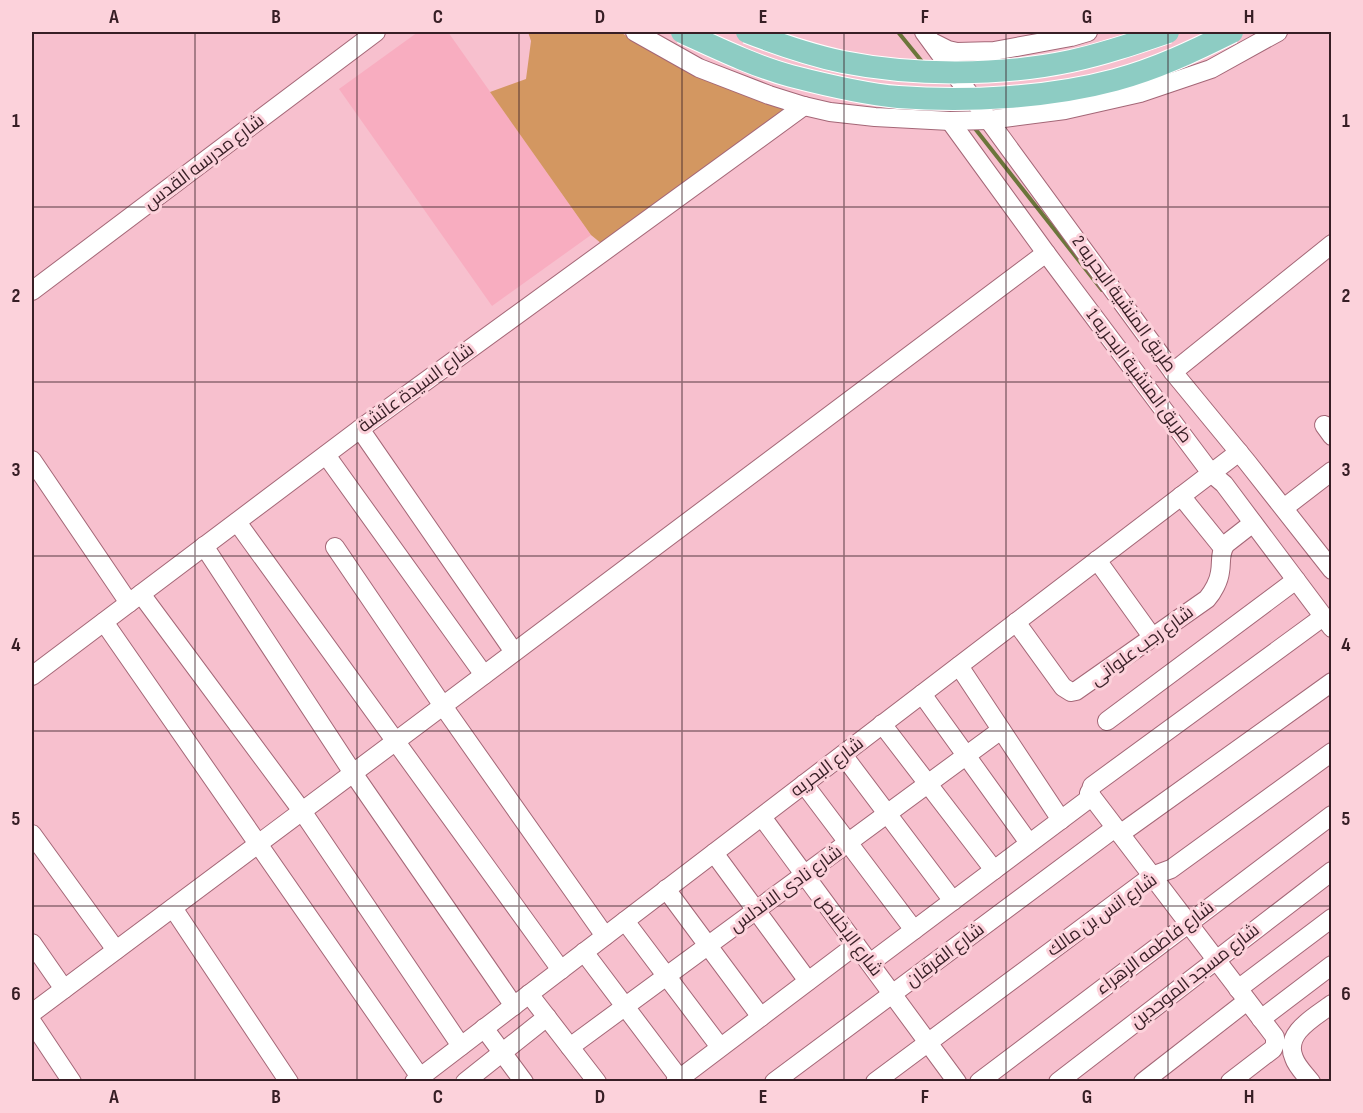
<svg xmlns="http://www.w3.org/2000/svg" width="1363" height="1113" viewBox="0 0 1363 1113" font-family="'Sofia Sans Condensed',Cairo,sans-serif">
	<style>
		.built { fill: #f8adc0 }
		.green { fill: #d39761 }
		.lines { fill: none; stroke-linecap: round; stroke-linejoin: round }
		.stream { stroke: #6c763b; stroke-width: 4 }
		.minor-casing { stroke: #a46777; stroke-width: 20 }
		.minor { stroke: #fff; stroke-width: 18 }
		.major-bridge-casing { stroke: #fff; stroke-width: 24; stroke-linecap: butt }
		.major-bridge { stroke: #8dccc3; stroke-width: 22 }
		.grid { fill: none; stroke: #371e25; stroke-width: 1.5; stroke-opacity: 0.55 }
		.labels { text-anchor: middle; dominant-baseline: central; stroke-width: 6; stroke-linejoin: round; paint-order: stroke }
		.street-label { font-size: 18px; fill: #371e25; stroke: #fcd2db }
		.neatline { fill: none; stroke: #371e25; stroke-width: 2 }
		.grid-label { font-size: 20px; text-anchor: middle; font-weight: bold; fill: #371e25 }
	</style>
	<rect width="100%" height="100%" fill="#f7c0ce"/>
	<!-- built -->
	<path class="built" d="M418,32H448L591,235L492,306L339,89Z"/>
	<!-- green -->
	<path class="green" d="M528,32H620L635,41L789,108L602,244L591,235L490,92L526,79L531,41Z"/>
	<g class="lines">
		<!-- stream -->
		<g class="stream">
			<path d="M898,32L924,64"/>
			<path d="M973,126L1102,290"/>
		</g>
		<!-- minor casing -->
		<g class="minor-casing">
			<g id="minor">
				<path d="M635,32L699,68L769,95L804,106L830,112L875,117L950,121L989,120L1065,110L1140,93L1211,69L1278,32"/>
				<path d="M924,32L1173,372L1247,462L1332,570"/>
				<path d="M932,42L948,50L957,52L994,51L1071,37L1088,32"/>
				<path d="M950,121L1046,253L1211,473L1224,484L1332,628"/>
				<path d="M32,291L376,32"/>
				<path d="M1173,372L1332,244"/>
				<path d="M1324,425L1332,436"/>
				<path d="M360,429L514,652"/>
				<path d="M326,455L484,675"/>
				<path d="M32,460L129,603"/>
				<path d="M1181,496L1223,548"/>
				<path d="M1284,508L1332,471"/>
				<path d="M237,522L561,970"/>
				<path d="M204,546L353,773L514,1006"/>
				<path d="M335,547L443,706L605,936"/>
				<path d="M1097,560L1153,638"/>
				<path d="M141,594L302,811L461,1046"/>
				<path d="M104,622L420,1077"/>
				<path d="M1016,622L1063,687L1071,692L1076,691L1207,599C1213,592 1219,581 1220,572C1222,562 1219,553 1226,544L1253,523"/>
				<path d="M959,666L1061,820"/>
				<path d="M32,676L360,429L804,106"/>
				<path d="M922,694L1029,843"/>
				<path d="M1107,721L1296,580"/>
				<path d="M882,724L994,870"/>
				<path d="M843,755L953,901"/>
				<path d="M804,784L914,930"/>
				<path d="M1089,793L1275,1037V1044L1273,1049L1230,1082"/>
				<path d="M762,817L957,1082"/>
				<path d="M32,834L116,950"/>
				<path d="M1120,834L1332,682"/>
				<path d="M714,853L808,981"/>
				<path d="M666,889L761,1017"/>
				<path d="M173,908L289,1082"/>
				<path d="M625,921L720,1047"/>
				<path d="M32,943L64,989"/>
				<path d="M584,952L679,1078"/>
				<path d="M870,963L1086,801L1089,797L1092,786L1323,617"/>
				<path d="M1238,989L1332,918"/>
				<path d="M529,994L597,1082"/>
				<path d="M32,1013L396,741L1046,253"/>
				<path d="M1261,1019L1332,965"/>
				<path d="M32,1022L72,1082"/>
				<path d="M484,1028L524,1082"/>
				<path d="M570,1047L1001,730"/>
				<path d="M414,1082L1239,452"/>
				<path d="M465,1082L547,1017"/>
				<path d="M675,1082L856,945"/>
				<path d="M774,1082L1115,828"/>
				<path d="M875,1082L1152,876L1171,869L1332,752"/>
				<path d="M979,1082L1332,815"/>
				<path d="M1058,1082L1332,871"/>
				<path d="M1143,1082L1247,1001"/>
				<path d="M1311,1082C1305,1074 1297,1067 1294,1058C1283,1033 1315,1017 1332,1004"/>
			</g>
		</g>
		<!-- minor -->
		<use href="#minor" class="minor"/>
		<!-- major-bridge casing -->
		<g class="major-bridge-casing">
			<g id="major-bridge">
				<path d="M682,32C717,48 754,66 791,76C826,85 863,94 898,97C967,102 1048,98 1115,80C1156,69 1194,51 1232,32"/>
				<path d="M747,32C778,44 810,55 843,62C913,76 1001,76 1071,61C1104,54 1136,43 1168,32"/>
			</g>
		</g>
		<!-- major-bridge -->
		<use href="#major-bridge" class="major-bridge"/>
	</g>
	<!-- grid -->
	<path class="grid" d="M195,32V1082M357,32V1082M519,32V1082M682,32V1082M844,32V1082M1006,32V1082M1168,32V1082M32,207H1332M32,382H1332M32,556H1332M32,731H1332M32,906H1332"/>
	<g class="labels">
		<!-- street labels -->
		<g class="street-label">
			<text transform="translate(204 162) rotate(-37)">شارع مدرسه القدس</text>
			<text transform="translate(1124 304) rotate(54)">طريق المنشية البحريه 2</text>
			<text transform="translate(1139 376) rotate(53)">طريق المنشية البحريه 1</text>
			<text transform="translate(416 388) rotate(-36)">شارع السيدة عائشة</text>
			<text transform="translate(1142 646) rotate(-36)">شارع رجب علوانى</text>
			<text transform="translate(827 767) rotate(-37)">شارع البحريه</text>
			<text transform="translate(786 889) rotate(-36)">شارع نادى الاندلس</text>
			<text transform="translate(1102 915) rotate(-35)">شارع انس بن مالك</text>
			<text transform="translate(849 935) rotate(53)">شارع الإخلاص</text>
			<text transform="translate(1155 948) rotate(-37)">شارع فاطمه الزهراء</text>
			<text transform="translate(945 955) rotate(-37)">شارع الفرقان</text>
			<text transform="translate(1195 976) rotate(-38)">شارع مسجد الموحدين</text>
		</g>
	</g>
	<!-- border -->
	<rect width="1363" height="1113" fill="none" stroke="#fcd2db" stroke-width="66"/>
	<rect x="33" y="33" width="1297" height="1047" class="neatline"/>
	<g class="grid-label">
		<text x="114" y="23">A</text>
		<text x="276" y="23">B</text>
		<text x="438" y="23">C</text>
		<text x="600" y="23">D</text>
		<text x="763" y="23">E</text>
		<text x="925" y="23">F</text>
		<text x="1087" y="23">G</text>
		<text x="1249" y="23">H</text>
		<text x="16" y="127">1</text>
		<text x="1346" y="127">1</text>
		<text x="16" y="302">2</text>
		<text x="1346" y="302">2</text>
		<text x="16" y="476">3</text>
		<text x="1346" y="476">3</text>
		<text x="16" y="651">4</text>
		<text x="1346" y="651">4</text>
		<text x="16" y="825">5</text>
		<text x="1346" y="825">5</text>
		<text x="16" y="1000">6</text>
		<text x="1346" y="1000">6</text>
		<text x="114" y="1103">A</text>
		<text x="276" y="1103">B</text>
		<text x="438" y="1103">C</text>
		<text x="600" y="1103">D</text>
		<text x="763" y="1103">E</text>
		<text x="925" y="1103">F</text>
		<text x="1087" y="1103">G</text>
		<text x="1249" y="1103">H</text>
	</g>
</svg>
